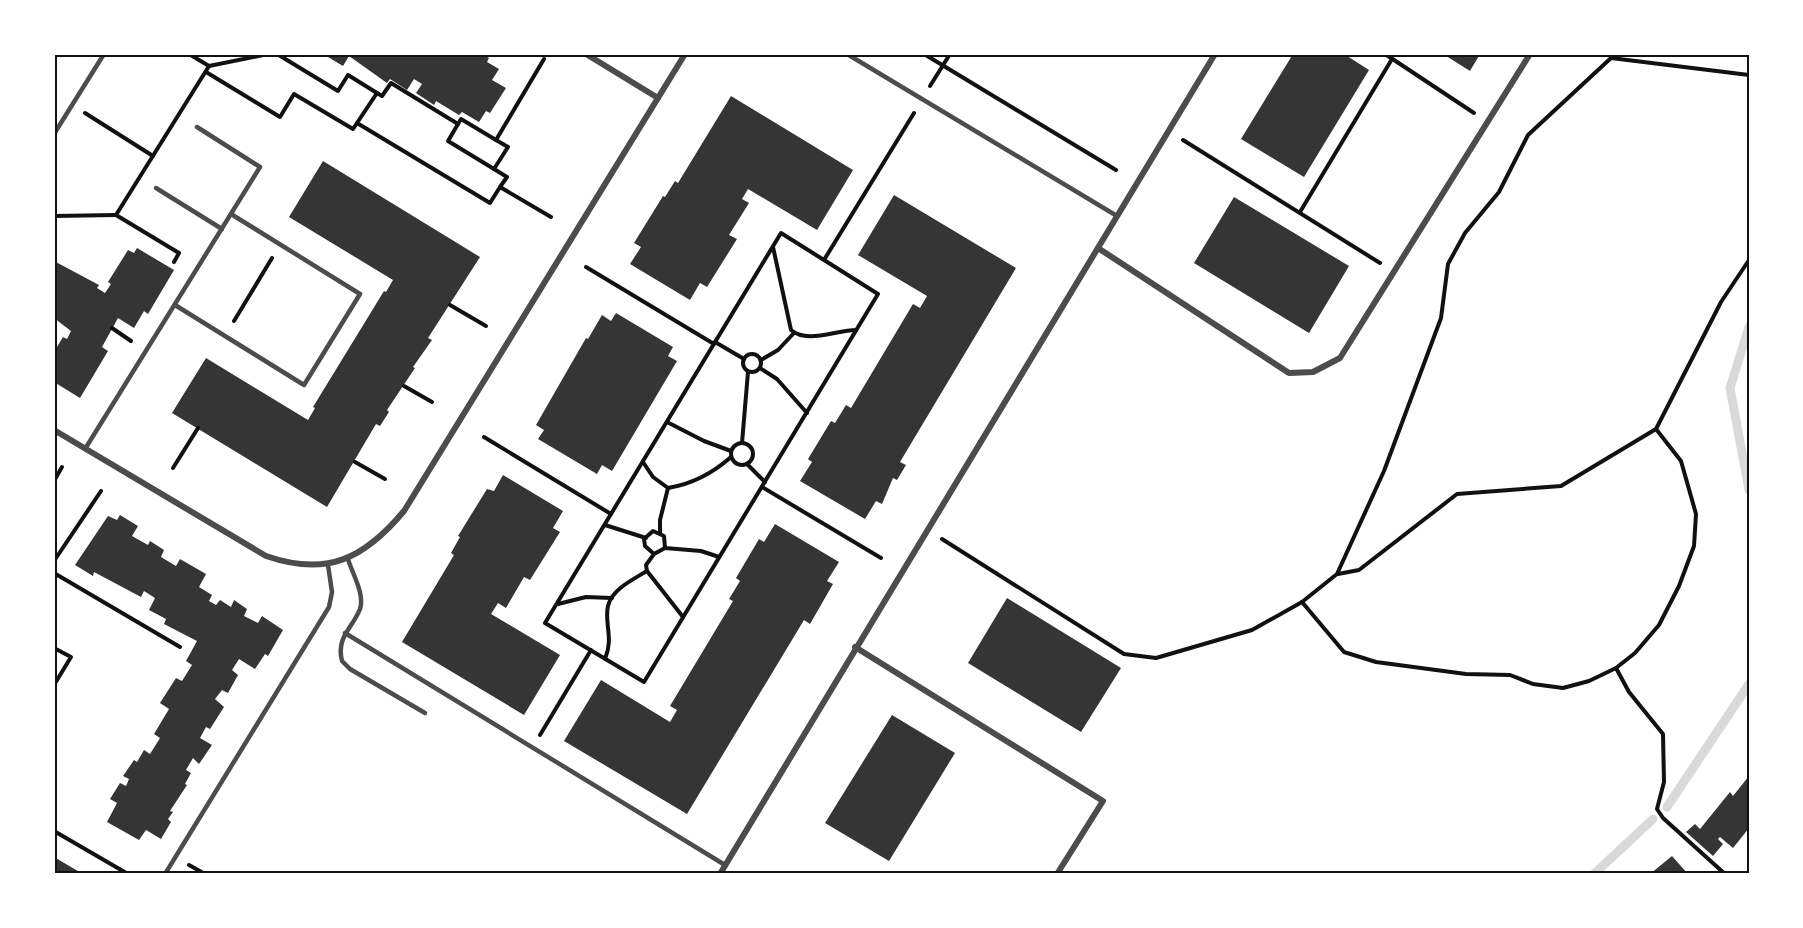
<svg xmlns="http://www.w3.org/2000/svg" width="1803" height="928" viewBox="0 0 1803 928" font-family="'Titillium Web',sans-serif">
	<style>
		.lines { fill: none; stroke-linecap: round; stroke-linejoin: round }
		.stream { stroke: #d9d9d9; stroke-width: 9 }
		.building { fill: #353535 }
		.path { stroke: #111; stroke-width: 4 }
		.service { stroke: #4c4c4c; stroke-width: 4.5 }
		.minor { stroke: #4c4c4c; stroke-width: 6 }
		.neatline { fill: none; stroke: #111; stroke-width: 2 }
	</style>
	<rect width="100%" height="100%" fill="#fff"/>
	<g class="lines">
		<!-- stream -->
		<g class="stream">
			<path d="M1749,327L1730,388L1749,490"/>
			<path d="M1667,807L1749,684"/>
			<path d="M1594,874L1653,819"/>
		</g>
	</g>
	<!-- building -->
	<g class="building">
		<path d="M323,54H482L489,58L487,62L499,69L492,80L506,88L490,113L486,111L479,122L462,112L459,115L436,101L434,105L416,93L422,84L414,79L407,90L390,79L387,83L349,56L343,66Z"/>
		<path d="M1293,54H1344L1369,70L1304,177L1241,139Z"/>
		<path d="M1443,54H1480L1470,71Z"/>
		<path d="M731,96L853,170L817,230L748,189L742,199L749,203L729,235L737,239L707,287L700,283L690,300L630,264L641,247L634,243L663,196L665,197L675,181L678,183Z"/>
		<path d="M323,161L480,257L428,338L432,340L413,367L415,368L387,410L389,412L380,426L376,424L327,507L172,413L206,358L308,420L315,408L313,407L384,291L386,292L393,280L289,217Z"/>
		<path d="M894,195L1016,268L900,462L906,465L897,480L893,478L882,504L876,501L865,519L800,481L812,462L808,459L831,421L835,423L846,405L851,408L913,304L920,308L927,296L858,255Z"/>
		<path d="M1234,197L1349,266L1309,333L1194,263Z"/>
		<path d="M137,248L174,270L148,314L144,311L134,328L118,318L102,347L108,351L80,398L54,382V352L63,337L67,339L71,331L54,318V261L99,285L97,288L105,293L111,284L108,282L128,250L134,253Z"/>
		<path d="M616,313L673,347L668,356L677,361L612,471L602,465L597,474L538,439L544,430L536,425L586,338L588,339L602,315L611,321Z"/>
		<path d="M503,475L563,511L553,528L560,532L530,580L524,577L506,608L498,603L491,614L560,655L524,715L402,642L454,555L451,553L460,537L458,536L487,489L494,491Z"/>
		<path d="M120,515L138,526L132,536L148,545L150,541L164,550L161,557L176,566L180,559L206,574L199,587L212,595L209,601L216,605L220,600L231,607L234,600L247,609L244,616L258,623L262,616L283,630L268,656L265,654L255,669L239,659L232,670L238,675L228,693L222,690L215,699L224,707L210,729L206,727L200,738L212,745L199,764L193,758L186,770L191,773L185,784L187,785L170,811L173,812L168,819L171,822L161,839L146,830L139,840L107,822L117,803L110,799L120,783L126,786L129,779L123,776L134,760L137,762L144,750L150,754L160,738L154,734L169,709L160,703L176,678L182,681L192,665L186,661L197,641L164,624L166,619L149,610L155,598L144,591L141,597L94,572L93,576L75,565L108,516L117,520Z"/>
		<path d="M775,524L839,562L827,581L833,584L810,624L804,620L687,814L564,741L601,680L670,722L677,710L670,706L733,601L729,599L740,581L736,578L759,539L764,542Z"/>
		<path d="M1007,598L1121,668L1081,732L968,663Z"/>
		<path d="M892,715L955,753L889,861L825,823Z"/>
		<path d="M1749,776V828L1733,848L1720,837L1718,839L1723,844L1713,856L1686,832L1695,824L1700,829L1730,792L1733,796Z"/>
		<path d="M1672,856L1688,874H1650Z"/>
		<path d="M54,857L83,874H54Z"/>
	</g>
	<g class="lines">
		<!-- path -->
		<g class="path">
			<path d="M189,54L209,66L268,54"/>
			<path d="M277,54L338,91L348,75L377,93L357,123L490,203L500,187L551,217"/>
			<path d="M924,54L1116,170"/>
			<path d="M1078,54H1085"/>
			<path d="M1385,54L1474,113"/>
			<path d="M206,72L280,117L294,94L353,129L357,123"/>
			<path d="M930,86L950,54"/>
			<path d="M377,93L382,96L391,83L458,124"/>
			<path d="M85,113L153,156"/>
			<path d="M1183,140L1380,263"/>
			<path d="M494,169L448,141L461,119L496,140"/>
			<path d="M500,187L507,177L494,169L508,147L496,140L544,59"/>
			<path d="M1300,212L1392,59"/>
			<path d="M54,216L116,215"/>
			<path d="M773,247L791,330C807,344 836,330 856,330"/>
			<path d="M824,260L781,233L545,623L644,682L878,294L824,260L914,113"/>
			<path d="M174,262L179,253L116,215L209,66"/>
			<path d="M586,267L714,344"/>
			<path d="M450,305L486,326"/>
			<path d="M234,321L272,258"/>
			<path d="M112,328L131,341"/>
			<path d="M715,342L744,359"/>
			<circle cx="752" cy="363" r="9"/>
			<path d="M761,360L778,350L794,333"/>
			<path d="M760,368L777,379L807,413"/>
			<path d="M404,386L432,402"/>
			<path d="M667,422L704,441L731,451"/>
			<path d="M484,437L611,514"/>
			<path d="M742,443L748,372"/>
			<circle cx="742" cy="454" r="11"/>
			<path d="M355,462L385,479"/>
			<path d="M643,462L653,477L668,488C692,484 713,473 731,457"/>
			<path d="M747,464L765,482"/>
			<path d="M173,468L198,428"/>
			<path d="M54,481L62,467"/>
			<path d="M762,487L881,558"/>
			<path d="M605,525L646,538"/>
			<path d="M660,533V520L668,488"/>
			<path d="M942,539L1124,654L1156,658L1252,630L1302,602L1337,574L1384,471L1441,318L1448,264L1465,233L1499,192L1528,135L1611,58L1749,75"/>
			<path d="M665,548L701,551L719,557"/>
			<path d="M654,554L645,546L644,539L653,531L664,536L665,548L654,554L646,565L647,571L683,617"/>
			<path d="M54,561L101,491"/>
			<path d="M54,573L180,647"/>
			<path d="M1338,574L1359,570L1457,494L1561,486L1656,429L1721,302L1749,260"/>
			<path d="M1302,602L1344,652L1376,662L1466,674L1510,675L1533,684L1563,688L1589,681L1616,668L1635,653L1659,625L1679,586L1694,546L1696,514L1681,461L1656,429"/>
			<path d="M558,604L586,597L612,598"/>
			<path d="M54,648L71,657L54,685"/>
			<path d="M605,659C614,638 604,623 608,606C612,589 634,579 647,571"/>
			<path d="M1616,668L1629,692L1663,734L1664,782L1657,809L1663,818L1725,874"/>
			<path d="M540,735L591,650"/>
			<path d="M54,831L128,874"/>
			<path d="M189,865L205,874"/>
		</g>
		<!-- service -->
		<g class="service">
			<path d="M847,54L1117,216"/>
			<path d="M54,134L104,54"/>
			<path d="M156,188L222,229"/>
			<path d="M175,305L304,385L360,294L231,214"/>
			<path d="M85,449L260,167L197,127"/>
			<path d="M348,559C352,573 365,594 360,609C352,629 336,637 342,661L350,669L425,713"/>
			<path d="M345,633L725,865"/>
			<path d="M165,874L329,607L332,592L328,565"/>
		</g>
		<!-- minor -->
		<g class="minor">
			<path d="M586,54L658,98"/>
			<path d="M1098,248L1289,373L1313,372L1340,358L1530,54"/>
			<path d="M54,430L266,556C327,577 364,559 404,511L685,54"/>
			<path d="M855,647L1103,801L1057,874"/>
			<path d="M720,874L1215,54"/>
		</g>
	</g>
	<!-- border -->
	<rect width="1803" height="928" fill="none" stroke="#ffffff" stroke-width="111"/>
	<rect x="56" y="56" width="1692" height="816" class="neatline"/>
</svg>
